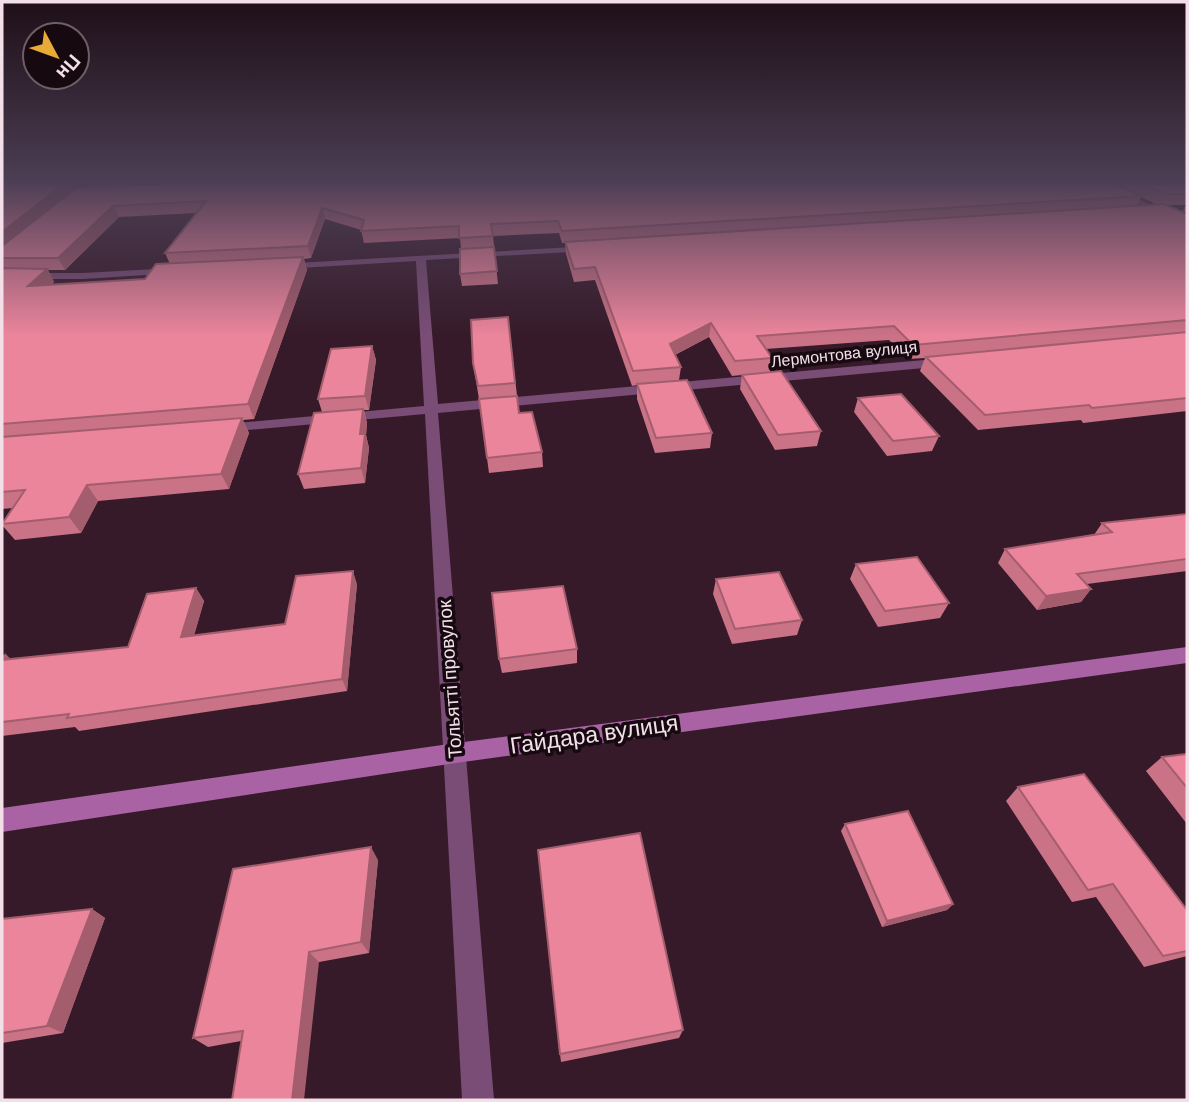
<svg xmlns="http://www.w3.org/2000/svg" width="1189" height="1102" viewBox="0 0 1189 1102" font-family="Helvetica,sans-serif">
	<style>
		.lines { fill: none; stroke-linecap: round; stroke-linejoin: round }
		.street { fill: #794d76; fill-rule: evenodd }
		.secondary { fill: #a962a4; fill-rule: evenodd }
		.wall { fill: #ca7286; fill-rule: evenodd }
		.shaded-wall { fill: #a45d6d }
		.building { fill: #eb859c; stroke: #a45d6d; stroke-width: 2 }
		.labels { text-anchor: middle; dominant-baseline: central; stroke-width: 7; stroke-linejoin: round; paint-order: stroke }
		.far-street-label { font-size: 16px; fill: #f3dfe8; stroke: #160a10 }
		.street-label { font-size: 19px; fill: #f3dfe8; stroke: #160a10 }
		.near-street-label { font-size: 23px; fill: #f3dfe8; stroke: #160a10 }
	</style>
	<rect width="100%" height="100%" fill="#361a29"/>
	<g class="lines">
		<!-- street -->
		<g class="street">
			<path d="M89,182H97L73,205H67V201Z"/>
			<path d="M1088,182H1098L1187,220V226Z"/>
			<path d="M590,246V250L587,251L426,260L438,404L946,358L952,362L946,366L438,413L494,1100H462L425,414L225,432L218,428L225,424L424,406L416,261L283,269L278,266L279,264Z"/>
			<path d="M174,268L178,269V273L83,279H2V273H83Z"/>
		</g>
		<!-- secondary -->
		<path class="secondary" d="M1187,647V663L456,763L2,832V808L456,743Z"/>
	</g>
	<!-- wall -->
	<g class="wall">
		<path d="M2,182H1187V411L1083,423L1081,420L978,430L920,371L925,358L908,359L889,340L766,349L772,358L770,372L821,431L817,446L775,450L740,389L742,375L732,376L709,337L675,355L681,367L679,380L712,433L710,448L655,453L637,399V385L632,386L595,280L574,282L566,254L565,243H562L559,233L493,236L498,284L462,286L460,274L461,249L460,238L364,243L361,230L325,219L311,258L304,259L307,270L254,419L243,420L249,433L229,489L98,501L81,533L15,540L2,525L13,508L2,509ZM83,183L91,184L93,187L77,188ZM1141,197L1158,205L1137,206ZM1166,205H1186L1182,212ZM196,213L165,253L170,264L145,279L51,285L54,282L48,270H65L119,217Z"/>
		<path d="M508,317L519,413L542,452L543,467L489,473L479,399L473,363Z"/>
		<path d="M372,346L376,360L369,410H364L367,423L366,435L369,448L365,483L304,489L298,474L322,412L318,399Z"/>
		<path d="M858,398L939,436L932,451L887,456L854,412Z"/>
		<path d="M1187,514V571L1087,584L1091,589L1081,602L1037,610L998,563L1005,549L1094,535L1102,523Z"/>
		<path d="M856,564L949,603L940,618L878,627L850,579Z"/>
		<path d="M716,579L802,620L797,635L732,644L713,594Z"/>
		<path d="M357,584L347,691L79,731L75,727L2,736V654L10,659L128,647L196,588L204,601L194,635L285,624Z"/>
		<path d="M577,649V663L502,673L499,659Z"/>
		<path d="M1187,754V824L1146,771L1162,757Z"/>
		<path d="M1018,787L1187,910V956L1144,967L1096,897L1072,902L1006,801Z"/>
		<path d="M845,824L953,904L947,910L882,927L841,831Z"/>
		<path d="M378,860L369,953L319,962L241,1041L208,1047L193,1038Z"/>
		<path d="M92,909L105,918L63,1033L2,1043V919Z"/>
		<path d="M683,1030L679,1038L561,1062L560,1054Z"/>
	</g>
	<!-- shaded-wall -->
	<g class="shaded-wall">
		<path d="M66,182H83V183L2,250V232Z"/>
		<path d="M113,206L119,217L65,270L58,258Z"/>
		<path d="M322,208L325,219L311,258L308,246Z"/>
		<path d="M303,257L307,270L254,419L248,404Z"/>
		<path d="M47,269L54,282L36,299L28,286Z"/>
		<path d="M711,323L709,337L668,358L670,344Z"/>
		<path d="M372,346L376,360L369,410L365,396Z"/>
		<path d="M363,409L367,423L366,435L369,448L365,483L361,468L360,434Z"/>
		<path d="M242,418L249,433L229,489L221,474Z"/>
		<path d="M87,485L98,501L81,533L69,517Z"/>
		<path d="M353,571L357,584L347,691L342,679Z"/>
		<path d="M196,588L204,601L190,650L181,637Z"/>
		<path d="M1091,589L1081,602L1037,610L1046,596Z"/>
		<path d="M5,653L17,666L2,661Z"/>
		<path d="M371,847L378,860L369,953L361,942Z"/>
		<path d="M953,904L947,910L882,927L887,921Z"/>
		<path d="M92,909L105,918L63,1033L47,1026Z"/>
		<path d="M309,952L319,962L304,1100H292Z"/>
	</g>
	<!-- building -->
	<g class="building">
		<path d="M2,182H66L2,232Z"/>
		<path d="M194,182H1110L1142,196L562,231L558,221L491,224L493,236L459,238V226L361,231L364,220L322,208L308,246L165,253L206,201L113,206L58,258H2V246L76,188Z"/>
		<path d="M1136,182H1187V194H1166Z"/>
		<path d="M1164,204L1187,214V320L913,345L894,326L757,336L772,358L735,361L711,323L670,344L681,367L633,371L595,267L574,269L565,242Z"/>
		<path d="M494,247L497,271L460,274V249Z"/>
		<path d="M303,257L248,404L2,424V268L47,269L28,286L145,279L156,264Z"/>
		<path d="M508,317L515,383L478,386L473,363L471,320Z"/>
		<path d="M1187,332V398L1092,408L1089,405L985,415L926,357Z"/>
		<path d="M372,346L365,396L318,399L331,349Z"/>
		<path d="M781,371L821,431L778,435L742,375Z"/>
		<path d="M687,380L712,433L656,438L637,384Z"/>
		<path d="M901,394L939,436L893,441L858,398Z"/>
		<path d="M517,396L519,413L532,412L542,452L487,458L479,399Z"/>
		<path d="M363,409L360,434H365L361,468L298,474L314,413Z"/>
		<path d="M242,418L221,474L87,485L69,517L2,524L25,490L2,492V437Z"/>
		<path d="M1187,514V559L1077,574L1091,589L1046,596L1005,549L1112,532L1102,523Z"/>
		<path d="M917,557L949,603L885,611L856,564Z"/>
		<path d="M353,571L342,679L67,718L69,714L2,722V660L128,647L147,594L196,588L181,637L285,624L296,576Z"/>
		<path d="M779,572L802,620L735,629L716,579Z"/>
		<path d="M563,586L577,649L499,659L492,593Z"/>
		<path d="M1187,754V788L1162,757Z"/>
		<path d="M1084,774L1187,910V951L1163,956L1113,884L1088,890L1018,787Z"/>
		<path d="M908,811L953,904L887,921L845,824Z"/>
		<path d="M640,833L683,1030L560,1054L538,850Z"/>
		<path d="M371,847L361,942L309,952L292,1100H232L243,1031L193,1038L233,869Z"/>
		<path d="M92,909L47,1026L2,1033V919Z"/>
	</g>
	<!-- sky -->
	<linearGradient id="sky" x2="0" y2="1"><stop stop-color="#1e0e17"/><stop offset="0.54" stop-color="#4c3e54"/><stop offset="1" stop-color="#4c3e54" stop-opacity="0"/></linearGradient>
	<rect width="1189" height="336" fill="url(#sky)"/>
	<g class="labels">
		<!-- far-street labels -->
		<g class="far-street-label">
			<text transform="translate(844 354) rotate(-6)">Лермонтова вулиця</text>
		</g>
		<!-- street labels -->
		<g class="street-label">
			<text transform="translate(450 679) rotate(-94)">Тольятті провулок</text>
		</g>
		<!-- near-street labels -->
		<g class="near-street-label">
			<text transform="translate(594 734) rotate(-8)">Гайдара вулиця</text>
		</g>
	</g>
	<!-- border -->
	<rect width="1189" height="1102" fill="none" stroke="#f3dfe8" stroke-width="7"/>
	<!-- north arrow -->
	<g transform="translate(56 56) rotate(131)"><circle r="33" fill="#160a10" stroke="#6e5f66" stroke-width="2"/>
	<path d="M0-5L12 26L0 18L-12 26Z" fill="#e8ab37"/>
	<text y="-10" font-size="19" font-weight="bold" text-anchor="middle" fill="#f3dfe8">Пн</text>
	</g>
</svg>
